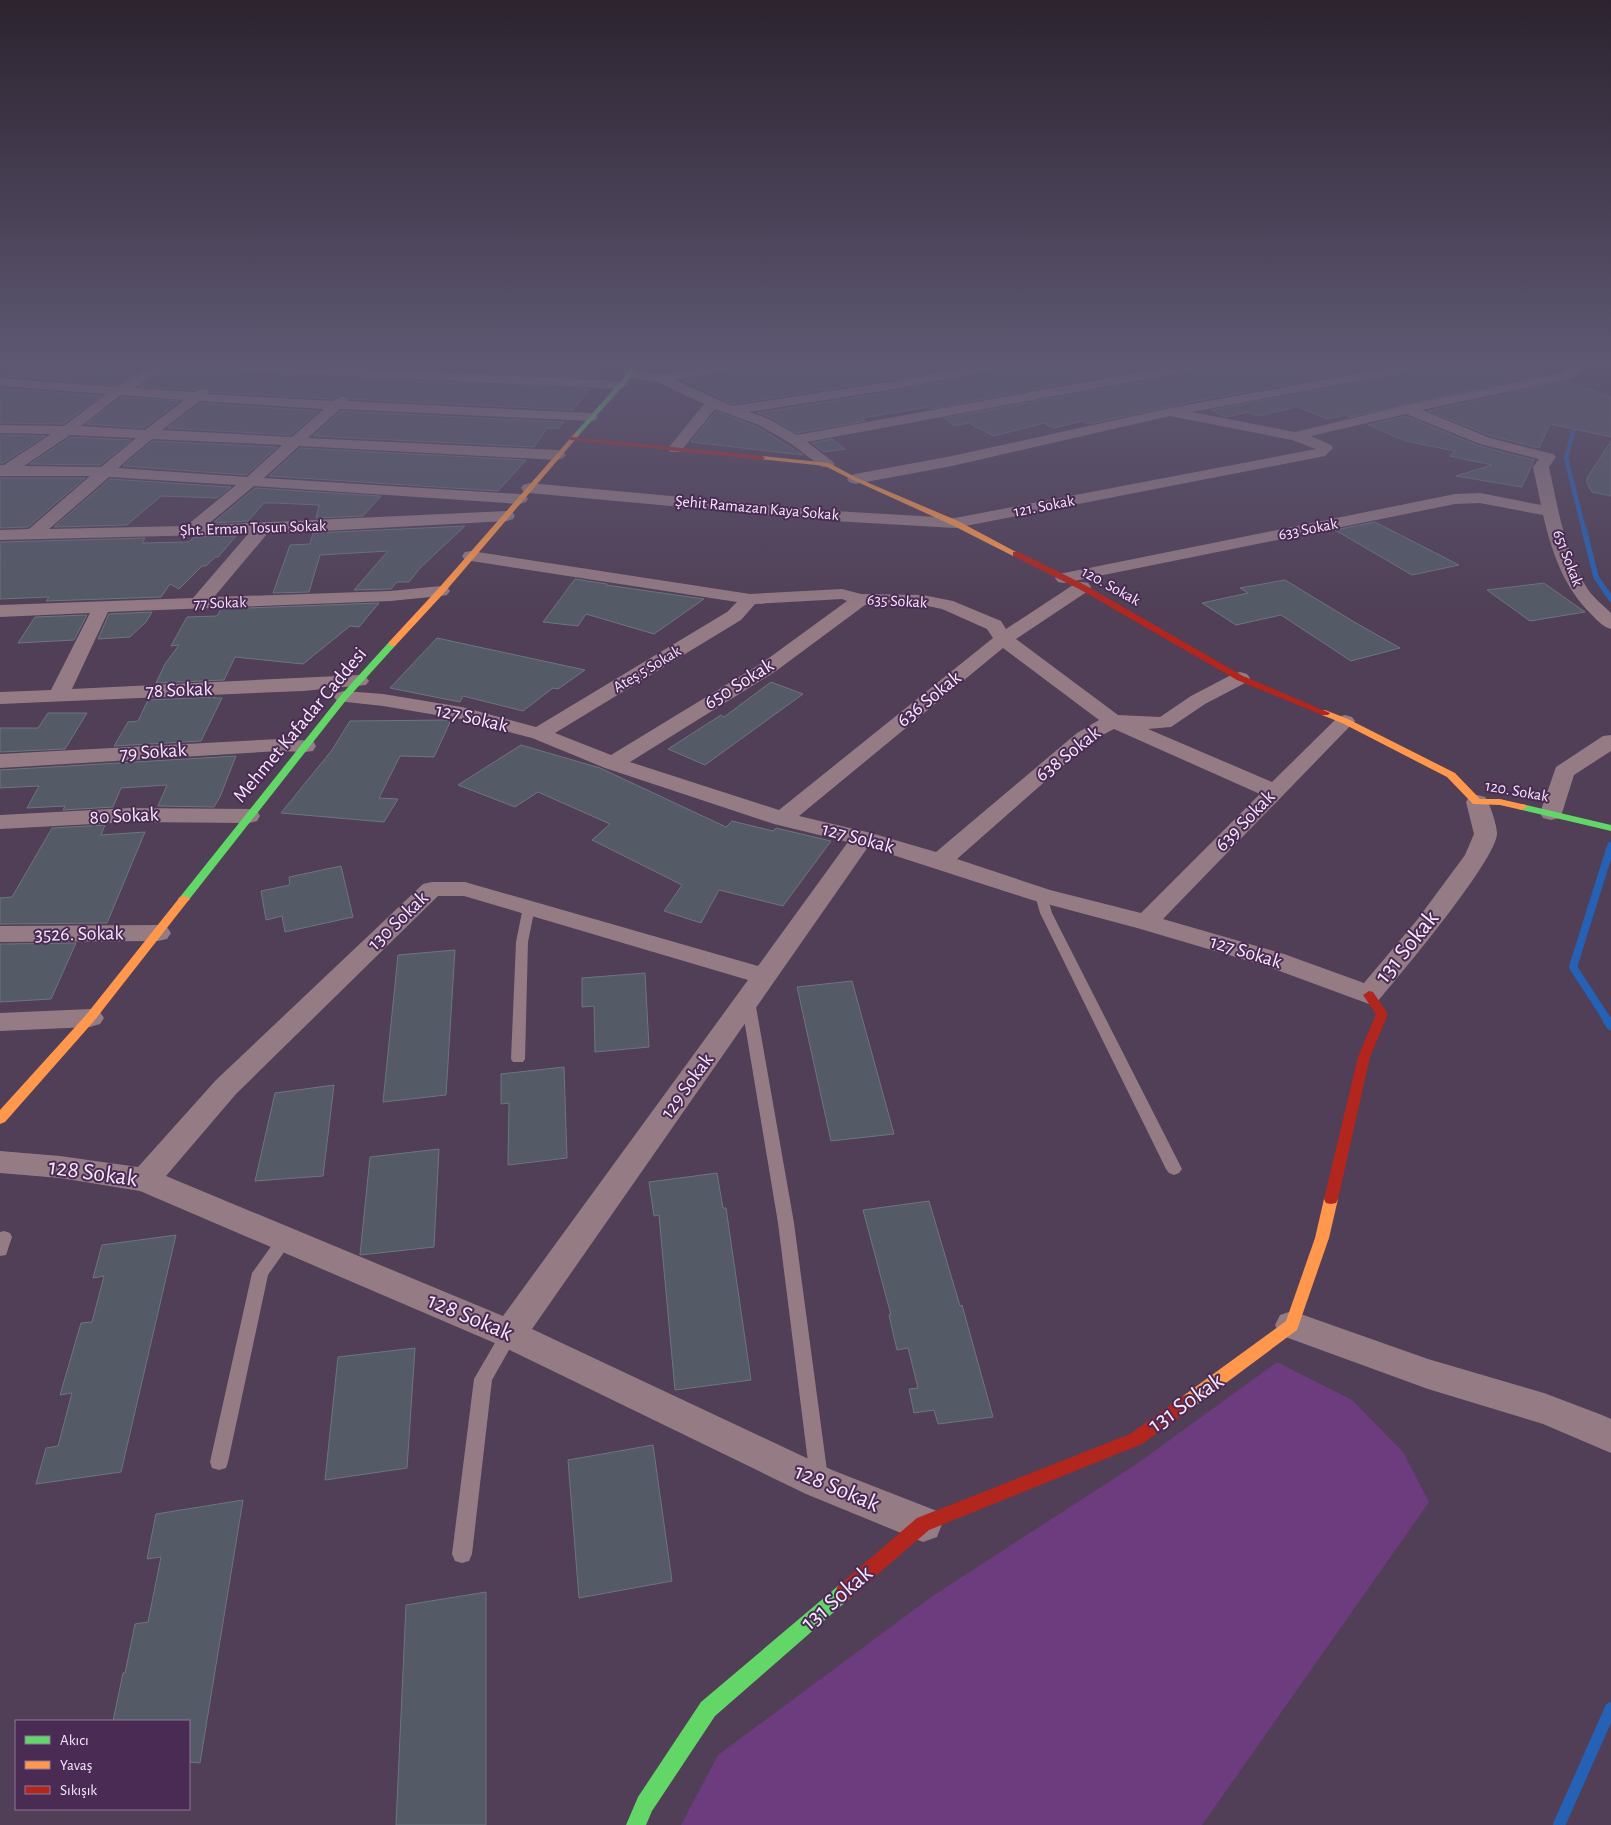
<svg xmlns="http://www.w3.org/2000/svg" width="1611" height="1825" viewBox="0 0 1611 1825" font-family="'Alegreya Sans',sans-serif">
	<style>
		.green { fill: #6d3c7e }
		.lines { fill: none; stroke-linecap: round; stroke-linejoin: round }
		.stream-far4 { stroke: #2562b6; stroke-width: 4.5 }
		.stream-far3 { stroke: #2562b6; stroke-width: 5.5 }
		.stream-far2 { stroke: #2562b6; stroke-width: 8 }
		.stream-far1 { stroke: #2562b6; stroke-width: 9 }
		.stream { stroke: #2562b6; stroke-width: 12 }
		.building { fill: #545a66; stroke: #6d757f }
		.lane { fill: #957b84; fill-rule: evenodd }
		.street { fill: #957b84; fill-rule: evenodd }
		.fast { fill: #63d668; fill-rule: evenodd }
		.slow { fill: #ff974d; fill-rule: evenodd }
		.jam { fill: #b3261e; fill-rule: evenodd }
		.labels { text-anchor: middle; dominant-baseline: central; stroke-width: 4; stroke-linejoin: round; paint-order: stroke }
		.far-street-label { font-size: 16px; fill: #f7e8fd; stroke: #4a2b54 }
		.street-label { font-size: 20px; fill: #f7e8fd; stroke: #4a2b54 }
		.near-street-label { font-size: 24px; fill: #f7e8fd; stroke: #4a2b54 }
	</style>
	<rect width="100%" height="100%" fill="#503f56"/>
	<!-- green -->
	<path class="green" d="M1277,1362L1352,1400L1403,1452L1429,1502L1202,1825H681L718,1755L934,1595L1138,1463Z"/>
	<g class="lines">
		<!-- stream-far4 -->
		<g class="stream-far4">
			<path d="M1595,361L1611,370"/>
			<path d="M1579,424L1575,426L1566,458L1584,530"/>
		</g>
		<!-- stream-far3 -->
		<path class="stream-far3" d="M1584,529L1596,577L1611,599"/>
		<!-- stream-far2 -->
		<path class="stream-far2" d="M1608,1021L1573,967L1611,846"/>
		<!-- stream-far1 -->
		<path class="stream-far1" d="M1607,1020L1611,1026"/>
		<!-- stream -->
		<path class="stream" d="M1559,1825L1611,1708"/>
	</g>
	<!-- building -->
	<g class="building">
		<path d="M76,361H148L139,366H148L116,385L5,376L14,369H55L62,364H74Z"/>
		<path d="M328,361H397L390,368L324,364Z"/>
		<path d="M454,361L554,363L555,361H610L597,378L444,370Z"/>
		<path d="M651,361H720L721,362L668,371Z"/>
		<path d="M797,361H986L901,378L732,404L684,380Z"/>
		<path d="M1027,361H1187L930,409L928,407L862,418L865,421L797,433L770,417L757,413L901,390L1019,367Z"/>
		<path d="M1230,361H1344L1367,370L1191,402L1089,424L1082,421L1054,428L1044,423L994,436L969,423L955,426L944,418L1222,367Z"/>
		<path d="M1461,361H1477L1489,370L1517,364L1545,374L1350,417L1345,415L1328,419L1297,407L1257,416L1248,412L1226,417L1211,410L1391,377L1421,367Z"/>
		<path d="M172,367L240,373L589,389L573,410L349,399L347,395L342,394L333,399L209,392L207,388L202,387L194,390L140,387Z"/>
		<path d="M1566,381L1611,397V437L1550,424L1539,448L1491,436L1428,411Z"/>
		<path d="M0,388L101,396L63,424L0,423Z"/>
		<path d="M122,397L179,401L144,428L86,424Z"/>
		<path d="M201,403L319,411L291,435L167,428Z"/>
		<path d="M341,411L564,422L558,429L547,428L534,447L313,436Z"/>
		<path d="M716,411L758,427L803,455L691,442Z"/>
		<path d="M1406,416L1479,446L1534,460L1522,487L1456,476L1492,465L1450,456L1455,451L1406,441L1368,425Z"/>
		<path d="M0,435L45,436L3,463H0Z"/>
		<path d="M71,437L131,440L100,465L30,464Z"/>
		<path d="M832,439L845,449L824,452L812,443Z"/>
		<path d="M153,441L277,447L246,475L123,466Z"/>
		<path d="M1611,441V496L1592,492L1587,483V478Z"/>
		<path d="M300,448L526,460L498,491L269,476Z"/>
		<path d="M0,478H85L28,527L0,528Z"/>
		<path d="M110,479L231,487L217,498L161,496L127,525L54,527Z"/>
		<path d="M255,488L381,496L363,516L316,518L319,505L276,503H264L248,521L213,523Z"/>
		<path d="M1375,522L1459,565L1412,575L1335,530Z"/>
		<path d="M465,526L420,568L409,582H397L391,589L354,590L388,551L320,555L309,592L273,593L290,545L310,544L313,533Z"/>
		<path d="M236,536L218,557H215L206,566H202L179,589L170,584L161,597L46,601L49,597L0,599V542L145,538L142,543L189,542L194,537Z"/>
		<path d="M575,579L607,584L606,585L704,599L654,634L586,614L578,626L543,622Z"/>
		<path d="M1285,580L1356,623L1400,648L1351,661L1281,615L1236,625L1202,603L1248,593L1240,588Z"/>
		<path d="M1544,583L1585,612L1530,621L1487,590Z"/>
		<path d="M379,603L359,627L350,626L303,664L235,657L224,680L156,683L165,664L179,645L171,646L187,617L217,616L221,609Z"/>
		<path d="M152,612L146,622L130,637L98,639L109,614Z"/>
		<path d="M87,615L74,640L18,643L35,617Z"/>
		<path d="M437,638L585,670L558,689L553,688L523,711L463,696L460,702L390,688Z"/>
		<path d="M771,682L803,694L705,765L668,749L721,715L724,717Z"/>
		<path d="M215,697L214,698H222L201,741L114,746L128,722L138,721L148,700Z"/>
		<path d="M48,713H87L65,749L0,752V728H38Z"/>
		<path d="M451,720L434,757L400,756L379,798L398,799L384,822L281,813L332,750L350,721Z"/>
		<path d="M521,745L600,768L726,827L732,821L773,831L776,828L831,841L783,906L719,890L701,923L664,911L682,885L592,840L610,824L538,792L515,807L458,785Z"/>
		<path d="M236,756L220,797L214,807L158,806L167,785L121,788L113,807L63,810L65,806L27,808L39,786L0,788V770Z"/>
		<path d="M105,825L101,835L145,832L107,923L0,924V898L12,897L52,828Z"/>
		<path d="M341,866L353,917L285,932L282,916L266,920L261,891L290,885L289,877Z"/>
		<path d="M76,943L51,999L0,1002V944Z"/>
		<path d="M455,950L446,1095L383,1102L398,955Z"/>
		<path d="M645,973L649,1047L595,1052L594,1006L582,1007V978Z"/>
		<path d="M852,981L894,1134L831,1141L797,987Z"/>
		<path d="M564,1067L567,1158L508,1165L509,1103L501,1104V1074Z"/>
		<path d="M334,1085L323,1176L255,1181L275,1093Z"/>
		<path d="M439,1149L434,1247L360,1255L370,1157Z"/>
		<path d="M717,1173L723,1208H726L751,1380L675,1390L659,1215L654,1216L649,1182Z"/>
		<path d="M929,1201L960,1306L962,1305L993,1417L938,1424L934,1410L914,1413L909,1389L918,1388L908,1348L897,1350L889,1315H891L863,1210Z"/>
		<path d="M176,1235L121,1472L36,1484L46,1448L58,1446L72,1393L60,1395L81,1323L92,1322L104,1276L93,1278L102,1245Z"/>
		<path d="M415,1348L407,1468L325,1480L338,1357Z"/>
		<path d="M653,1445L672,1581L579,1598L568,1460Z"/>
		<path d="M243,1500L200,1763L189,1762V1721H113L123,1673H125L135,1624L148,1622L161,1557L147,1559L156,1514Z"/>
		<path d="M486,1592V1825H396L406,1605Z"/>
	</g>
	<g class="lines">
		<!-- lane -->
		<g class="lane">
			<path d="M1041,891L1047,895L1052,913L1182,1169L1179,1173L1174,1175L1169,1173L1166,1169L1040,913L1035,895Z"/>
			<path d="M529,903L535,907L528,942L525,1059L523,1062H513L511,1059L516,942L523,907Z"/>
			<path d="M748,997L753,998L755,1001L794,1223L828,1478L826,1484L819,1487L812,1484L810,1478L778,1223L741,1001L743,998Z"/>
			<path d="M4,1231L10,1233L12,1237L6,1255L0,1256V1232Z"/>
			<path d="M286,1232L292,1234L294,1238L268,1275L228,1462L226,1468L219,1470L212,1468L210,1462L252,1273L280,1234Z"/>
			<path d="M509,1327L515,1329L518,1334L492,1380L472,1554L469,1561L462,1563L455,1561L452,1554L474,1379L503,1329Z"/>
		</g>
		<!-- street -->
		<g class="street">
			<path d="M160,361H219L621,381L628,385L621,389L240,371L172,365L134,388L194,392L202,389L207,390L208,394L333,401L342,396L347,397L348,401L591,413L596,414L598,417L596,420L591,421L340,409L308,438L558,450L563,452L566,455L563,458L558,460L299,446L264,478L520,494L526,496L528,499L526,502L520,504L254,486L207,525L507,511L513,513L515,516L513,519L507,521L267,534L214,597L390,591L441,586L447,587L450,591L447,595L441,596L390,601L108,612L72,689L359,675L366,677L369,681L366,685L303,691L0,704V692L51,690L90,613L0,617V605L193,598L248,534L0,540V530L29,529L90,476H0V465H4L51,434L0,433V425L64,426L106,394L0,386V378L116,387ZM121,395L184,400L145,430L81,426ZM200,401L324,409L292,437L162,430ZM70,435L136,438L101,467L24,466ZM152,439L282,445L247,477L118,468ZM109,477L236,485L186,526L49,529Z"/>
			<path d="M735,361H766L760,365L675,380L732,406L901,380L997,361H1025L1019,365L901,388L749,412L769,419L797,435L1199,361H1228L1222,365L807,442L832,461L835,464L832,467H822L790,443L759,425L715,409L680,452H670L668,449L670,446L704,404L658,382L626,377L624,374L626,371L631,370L661,374Z"/>
			<path d="M1406,361H1425L1424,364L1391,375L1192,412L1295,432L1407,405L1564,372L1568,369L1563,361H1576L1582,370L1573,378L1422,410L1490,438L1553,454L1556,457L1549,467C1558,508 1565,555 1589,591C1595,599 1604,606 1611,613V629C1603,627 1598,621 1592,615C1564,588 1552,553 1543,515L1480,503L1455,504L1064,583L1058,582L1055,578L1058,574L1064,573L1455,494L1480,493L1541,505L1533,467L1539,459L1480,444L1406,414L1311,436L1331,445L1333,448L1325,456L955,528L834,521L529,493L523,491L521,488L523,485L529,483L834,511L955,518L1316,449L1292,440L1170,416L952,466L855,484L849,482L847,479L849,476L855,474L952,456L1170,408L1388,368Z"/>
			<path d="M471,551L750,594L842,589L861,594L923,595L953,601L1001,621L1006,629L1076,583L1082,582L1088,583L1091,587L1088,591L1016,639L1118,715L1160,717L1191,696L1233,674L1240,672L1247,674L1250,678L1247,682L1205,704L1171,727L1148,729L1272,782L1338,717L1345,715L1352,717L1355,721L1163,919L1284,954L1364,983L1417,920L1465,855L1474,834L1466,802L1469,797L1477,795L1485,797C1490,804 1497,825 1497,833C1498,858 1399,976 1378,1001L1369,1004L1266,966L1137,928L1032,900L868,847L532,1329L832,1470L937,1511L942,1524L937,1537L923,1542L806,1494L497,1344L140,1191L60,1178L0,1173V1151L60,1156L138,1167L216,1080L423,884L432,882H465L758,966L848,842L774,824L605,768L532,738L460,719L383,706L337,701L334,697L337,693L344,691L383,694L462,707L536,727L727,612L737,602L465,560L462,556L465,552ZM842,599L847,601L762,663L611,755L555,733L741,620L755,604ZM865,605H923L942,609L987,629L993,638L779,810L630,762L776,671ZM1003,648L1099,720L1077,733L936,852L871,833L799,816ZM1114,729L1260,794L1141,913L1050,890L957,859L1091,741ZM438,896H464L748,980L503,1316L166,1176L236,1094Z"/>
			<path d="M1611,735V751L1574,775L1562,813L1559,818L1551,820L1543,818L1540,813L1556,767L1603,736Z"/>
			<path d="M279,739L313,741L316,746L313,751L305,752L279,751L0,768V754Z"/>
			<path d="M130,808L249,809L257,811L260,816L257,821L249,823L130,822L0,829V815Z"/>
			<path d="M158,925L167,927L171,933L167,939L158,941L0,942V926Z"/>
			<path d="M90,1009L100,1012L104,1018L100,1024L90,1027L0,1031V1013Z"/>
			<path d="M1292,1311L1428,1359L1544,1393L1602,1415L1611,1419V1453L1543,1424L1428,1389L1280,1335L1275,1325L1280,1315Z"/>
		</g>
		<!-- fast -->
		<g class="fast">
			<path d="M633,361H639L633,375L579,435H575V433L628,373Z"/>
			<path d="M392,641L396,644L395,646L347,699L188,901H180L178,899L180,897L341,695L389,642Z"/>
			<path d="M1522,804L1611,825V831L1518,809L1517,807Z"/>
			<path d="M844,1583L850,1586L853,1592L850,1598L715,1716L652,1811L646,1825H626L638,1797L701,1702L838,1586Z"/>
		</g>
		<!-- slow -->
		<g class="slow">
			<path d="M575,433L580,434L444,593L395,646H389V642L438,589Z"/>
			<path d="M762,456L829,463L857,478L958,521L1020,554L1013,556L952,525L853,480L825,466L760,459L759,458Z"/>
			<path d="M1325,710L1348,719L1455,773L1480,799H1500L1526,805L1527,807L1522,810L1500,805L1473,804L1447,777L1342,723L1322,715V711Z"/>
			<path d="M184,896L188,897L190,899L188,901L94,1021L5,1122L0,1124V1110L86,1015L180,897Z"/>
			<path d="M1331,1194L1336,1195L1338,1199L1329,1238L1297,1330L1195,1406L1189,1408L1183,1406L1181,1401L1183,1396L1286,1321L1315,1238L1324,1199L1326,1195Z"/>
		</g>
		<!-- jam -->
		<g class="jam">
			<path d="M572,437L762,456L765,458L762,460L570,440V438Z"/>
			<path d="M1013,552H1019L1085,585L1243,676L1330,713L1328,715H1322L1237,680L1079,589L1013,556Z"/>
			<path d="M1369,991L1373,992L1388,1014L1370,1057L1338,1199L1336,1203L1331,1204L1326,1203L1324,1199L1358,1057L1376,1014L1363,995Z"/>
			<path d="M1189,1394L1195,1396L1197,1401L1195,1406L1142,1444L929,1530L850,1598L844,1601L838,1598L835,1592L838,1586L917,1518L1130,1434L1183,1396Z"/>
		</g>
	</g>
	<!-- sky -->
	<linearGradient id="sky" x2="0" y2="1"><stop stop-color="#2c232f"/><stop offset="0.59" stop-color="#5e5873"/><stop offset="1" stop-color="#5e5873" stop-opacity="0"/></linearGradient>
	<rect width="1611" height="617" fill="url(#sky)"/>
	<g class="labels">
		<!-- far-street labels -->
		<g class="far-street-label">
			<text transform="translate(1044 506) rotate(-11)">121. Sokak</text>
			<text transform="translate(757 508) rotate(5)">Şehit Ramazan Kaya Sokak</text>
			<text transform="translate(253 528) rotate(-2)">Şht. Erman Tosun Sokak</text>
			<text transform="translate(1308 529) rotate(-11)">633 Sokak</text>
			<text transform="translate(1568 558) rotate(69)">651 Sokak</text>
			<text transform="translate(1111 586) rotate(29)">120. Sokak</text>
			<text transform="translate(897 601) rotate(3)">635 Sokak</text>
			<text transform="translate(220 603) rotate(-2)">77 Sokak</text>
			<text transform="translate(647 669) rotate(-31)">Ateş 5 Sokak</text>
			<text transform="translate(1517 791) rotate(10)">120. Sokak</text>
		</g>
		<!-- street labels -->
		<g class="street-label">
			<text transform="translate(739 684) rotate(-32)">650 Sokak</text>
			<text transform="translate(179 690) rotate(-2)">78 Sokak</text>
			<text transform="translate(929 699) rotate(-39)">636 Sokak</text>
			<text transform="translate(472 718) rotate(13)">127 Sokak</text>
			<text transform="translate(300 725) rotate(-50)">Mehmet Kafadar Caddesi</text>
			<text transform="translate(153 752) rotate(-4)">79 Sokak</text>
			<text transform="translate(1068 754) rotate(-38)">638 Sokak</text>
			<text transform="translate(124 816) rotate(-3)">80 Sokak</text>
			<text transform="translate(1245 821) rotate(-46)">639 Sokak</text>
			<text transform="translate(858 838) rotate(15)">127 Sokak</text>
			<text transform="translate(398 921) rotate(-44)">130 Sokak</text>
			<text transform="translate(79 934) rotate(-1)">3526. Sokak</text>
			<text transform="translate(1246 952) rotate(17)">127 Sokak</text>
			<text transform="translate(687 1086) rotate(-54)">129 Sokak</text>
		</g>
		<!-- near-street labels -->
		<g class="near-street-label">
			<text transform="translate(1407 947) rotate(-51)">131 Sokak</text>
			<text transform="translate(93 1173) rotate(8)">128 Sokak</text>
			<text transform="translate(470 1317) rotate(23)">128 Sokak</text>
			<text transform="translate(1186 1403) rotate(-35)">131 Sokak</text>
			<text transform="translate(837 1488) rotate(23)">128 Sokak</text>
			<text transform="translate(837 1598) rotate(-41)">131 Sokak</text>
		</g>
	</g>
	<!-- legend -->
	<rect x="15" y="1720" width="175" height="90" fill="#4a2b54" stroke="#8f7798"/>
	<rect x="25" y="1736" width="25" height="8" fill="#63d668" stroke="#8f7798"/>
	<text x="60" y="1745" font-size="15" fill="#f7e8fd">Akıcı</text>
	<rect x="25" y="1761" width="25" height="8" fill="#ff974d" stroke="#8f7798"/>
	<text x="60" y="1770" font-size="15" fill="#f7e8fd">Yavaş</text>
	<rect x="25" y="1786" width="25" height="8" fill="#b3261e" stroke="#8f7798"/>
	<text x="60" y="1795" font-size="15" fill="#f7e8fd">Sıkışık</text>
</svg>
